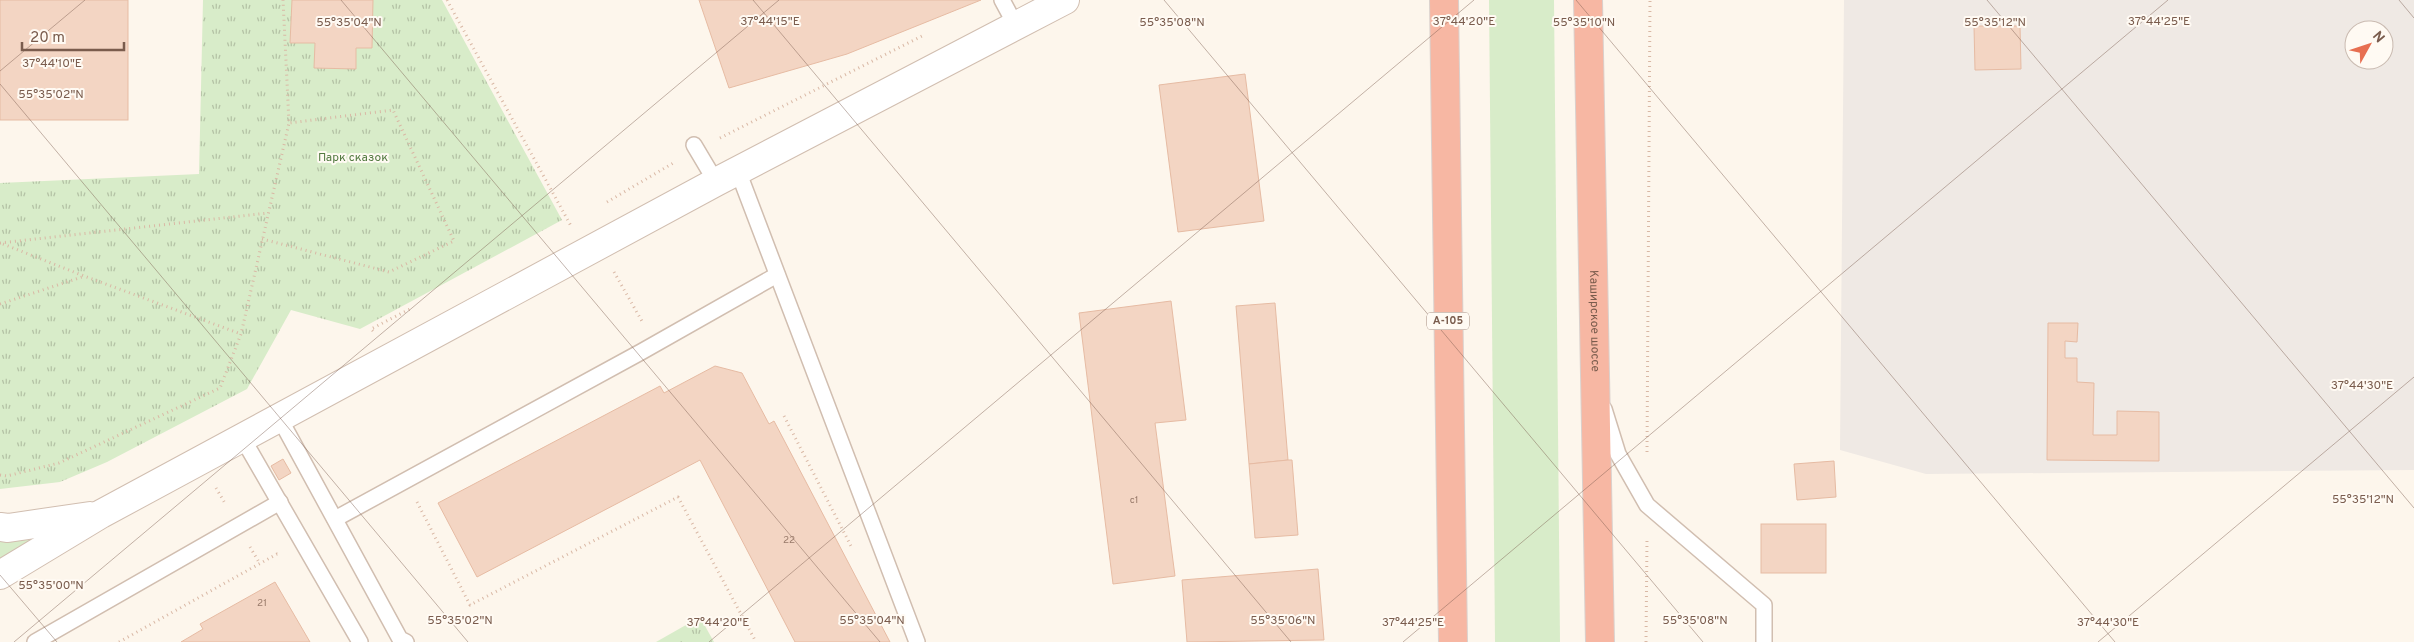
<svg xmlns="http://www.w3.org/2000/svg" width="2414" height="642" viewBox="0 0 2414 642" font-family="Overpass,sans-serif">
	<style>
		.industrial { fill: #efe9e4; fill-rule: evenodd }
		.grass { fill: #d8ecc9 }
		.park { fill: url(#park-tufts) }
		.building { fill: #f3d5c3; stroke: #e6bba3 }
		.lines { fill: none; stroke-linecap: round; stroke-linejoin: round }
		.lane-casing { stroke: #d1beb0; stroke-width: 18 }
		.street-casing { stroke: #d1beb0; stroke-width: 30 }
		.highway-casing { stroke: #dad1cd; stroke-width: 30 }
		.path { stroke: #d9b8a5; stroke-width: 3; stroke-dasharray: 1 4; stroke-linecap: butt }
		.lane { stroke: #fff; stroke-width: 15 }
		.street { stroke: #fff; stroke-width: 28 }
		.highway { stroke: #f7b7a3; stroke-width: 28 }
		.ticks { fill: none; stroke: #7a5c4d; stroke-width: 1; stroke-opacity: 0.45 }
		.labels { text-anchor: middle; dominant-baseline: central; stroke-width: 4; stroke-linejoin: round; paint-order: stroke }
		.number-label { font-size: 10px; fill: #987a6a }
		.shield { fill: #fffaf3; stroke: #a28b7f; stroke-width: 1 }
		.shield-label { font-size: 11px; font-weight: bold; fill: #7a5c4d }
		.park-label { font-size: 12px; fill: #537a41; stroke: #fffaf3 }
		.street-label { font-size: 12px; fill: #7a5c4d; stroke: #fffaf3 }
		.ticks-label { font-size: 12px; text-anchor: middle; fill: #7a5c4d; stroke: #fffaf3; stroke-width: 4; stroke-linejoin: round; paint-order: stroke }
	</style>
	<defs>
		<pattern id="park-tufts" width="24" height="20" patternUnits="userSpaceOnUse" patternTransform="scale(1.25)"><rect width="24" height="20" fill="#d8ecc9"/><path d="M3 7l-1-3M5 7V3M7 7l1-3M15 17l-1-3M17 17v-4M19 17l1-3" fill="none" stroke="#b4c2a5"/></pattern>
	</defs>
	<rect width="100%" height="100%" fill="#fdf6ec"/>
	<!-- industrial -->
	<path class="industrial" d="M1844,0H2414V470L1926,474L1840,450ZM2354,30H2384V60H2354Z"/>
	<!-- grass -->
	<g class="grass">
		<path d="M1489,0H1554L1560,642H1495Z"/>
		<path d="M74,526L0,569V535Z"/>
	</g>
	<!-- park -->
	<g class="park">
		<path d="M203,0H442L562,220L360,329L291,310L247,389L107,462L60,482L0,489V183L199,174Z"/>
		<path d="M700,617L714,642H656Z"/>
	</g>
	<!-- building -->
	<g class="building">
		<rect x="0" y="0" width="128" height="120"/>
		<path d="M292,0H373L372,48H356V69L314,68L315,43H290Z"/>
		<path d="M699,0H981L847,54L729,88Z"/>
		<path d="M1974,26H2020L2021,69L1975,70Z"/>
		<path d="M1245,74L1264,221L1178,232L1159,85Z"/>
		<path d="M1171,301L1186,420L1155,423L1175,576L1113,584L1079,313Z"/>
		<path d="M1275,303L1288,460L1249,464L1236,306Z"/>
		<path d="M2048,323H2078L2077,342L2065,341V358H2077V382L2094,383L2093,435H2117V411L2159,412V461L2047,460Z"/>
		<path d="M715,366L742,373L769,424L774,421L890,642H795L700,460L477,577L438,503L660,386L664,393Z"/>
		<path d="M283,459L291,473L279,480L271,466Z"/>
		<path d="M1288,460H1292L1298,535L1255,538L1249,464Z"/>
		<path d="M1834,461L1836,497L1797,500L1794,464Z"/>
		<rect x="1761" y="524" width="65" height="49"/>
		<path d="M1318,569L1324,640L1187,642L1182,580Z"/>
		<path d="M275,582L310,642H181L203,629L200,624Z"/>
	</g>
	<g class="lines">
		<!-- lane casing -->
		<g class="lane-casing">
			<g id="lane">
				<path d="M1002,0L1016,26"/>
				<path d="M694,145L716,182"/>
				<path d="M738,171L917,642"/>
				<path d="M1604,409L1618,454L1647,505L1764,605V642"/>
				<path d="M280,419L400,639L406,642"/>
				<path d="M243,439L360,642"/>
				<path d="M335,519L641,352L777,275"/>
				<path d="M35,642L280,502"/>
			</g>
		</g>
		<!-- street casing -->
		<g class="street-casing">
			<g id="street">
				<path d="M0,527L8,528L90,516"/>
				<path d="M0,575L101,514L716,182L1065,0"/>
			</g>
		</g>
		<!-- highway casing -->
		<g class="highway-casing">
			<g id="highway">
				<path d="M1444,0L1453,642"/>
				<path id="s1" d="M1588,0L1600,642"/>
			</g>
		</g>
		<!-- path -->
		<g class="path">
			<path d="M447,0L571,226"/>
			<path d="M720,138L924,35"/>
			<path d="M607,202L675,162"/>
			<path d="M262,239L389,272L454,241L393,110L289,123"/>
			<path d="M0,243L268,213"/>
			<path d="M3,244L84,276L241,334"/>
			<path d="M614,272L643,323"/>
			<path d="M0,304L82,277"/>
			<path d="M373,331L371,329L410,309"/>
			<path d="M784,416L852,548"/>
			<path d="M1647,452L1650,0"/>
			<path d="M0,475L7,476L59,463L220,388L241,334L289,123L283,0"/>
			<path d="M216,488L226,505"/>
			<path d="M417,502L470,605L678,497L756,642"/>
			<path d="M250,547L260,564"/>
			<path d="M119,642L277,554L280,555"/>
			<path d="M1646,642L1647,538"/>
		</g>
		<!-- lane -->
		<use href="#lane" class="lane"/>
		<!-- street -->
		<use href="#street" class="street"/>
		<!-- highway -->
		<use href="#highway" class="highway"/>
	</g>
	<!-- ticks -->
	<path class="ticks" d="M341,0L880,642M753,0L1291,642M1164,0L1703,642M1576,0L2115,642M1987,0L2414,508M2399,0L2414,18M0,71L85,0M0,84L468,642M0,575L57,642M14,642L779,0M709,642L1474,0M1403,642L2168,0M2098,642L2414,377"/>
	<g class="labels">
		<!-- number labels -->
		<g class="number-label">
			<text x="1134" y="500">с1</text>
			<text x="789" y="540">22</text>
			<text x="262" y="603">21</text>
		</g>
		<!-- shield labels -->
		<rect class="shield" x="1427" y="312.5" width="42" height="17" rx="4"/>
		<g class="shield-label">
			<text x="1448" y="321">А-105</text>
		</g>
		<!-- park labels -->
		<g class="park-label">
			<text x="353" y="158">Парк сказок</text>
		</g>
		<!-- street labels -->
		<g class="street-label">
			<text stroke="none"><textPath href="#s1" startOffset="321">Каширское шоссе</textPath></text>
		</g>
	</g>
	<g class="ticks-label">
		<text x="770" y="25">37°44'15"E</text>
		<text x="2159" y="25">37°44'25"E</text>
		<text x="1464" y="25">37°44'20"E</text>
		<text x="349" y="26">55°35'04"N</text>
		<text x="1172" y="26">55°35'08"N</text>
		<text x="1584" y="26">55°35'10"N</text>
		<text x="1995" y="26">55°35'12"N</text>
		<text x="52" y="67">37°44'10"E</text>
		<text x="51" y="98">55°35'02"N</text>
		<text x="2362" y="389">37°44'30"E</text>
		<text x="2363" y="503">55°35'12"N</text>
		<text x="51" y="589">55°35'00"N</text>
		<text x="460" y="624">55°35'02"N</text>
		<text x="872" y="624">55°35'04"N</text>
		<text x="1283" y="624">55°35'06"N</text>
		<text x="1695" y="624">55°35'08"N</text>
		<text x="718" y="626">37°44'20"E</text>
		<text x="1413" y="626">37°44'25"E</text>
		<text x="2108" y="626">37°44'30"E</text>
	</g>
	<!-- north arrow -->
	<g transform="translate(2369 45) rotate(50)"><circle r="24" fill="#fffaf3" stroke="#cabbb1"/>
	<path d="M0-4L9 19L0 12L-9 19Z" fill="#e76f51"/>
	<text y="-8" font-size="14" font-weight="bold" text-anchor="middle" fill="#7a5c4d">N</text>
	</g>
	<!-- scale -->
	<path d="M22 42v8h102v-8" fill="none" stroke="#7a5c4d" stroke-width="2.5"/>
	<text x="30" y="42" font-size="15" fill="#7a5c4d" stroke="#fffaf3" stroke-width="4" paint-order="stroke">20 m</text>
</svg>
